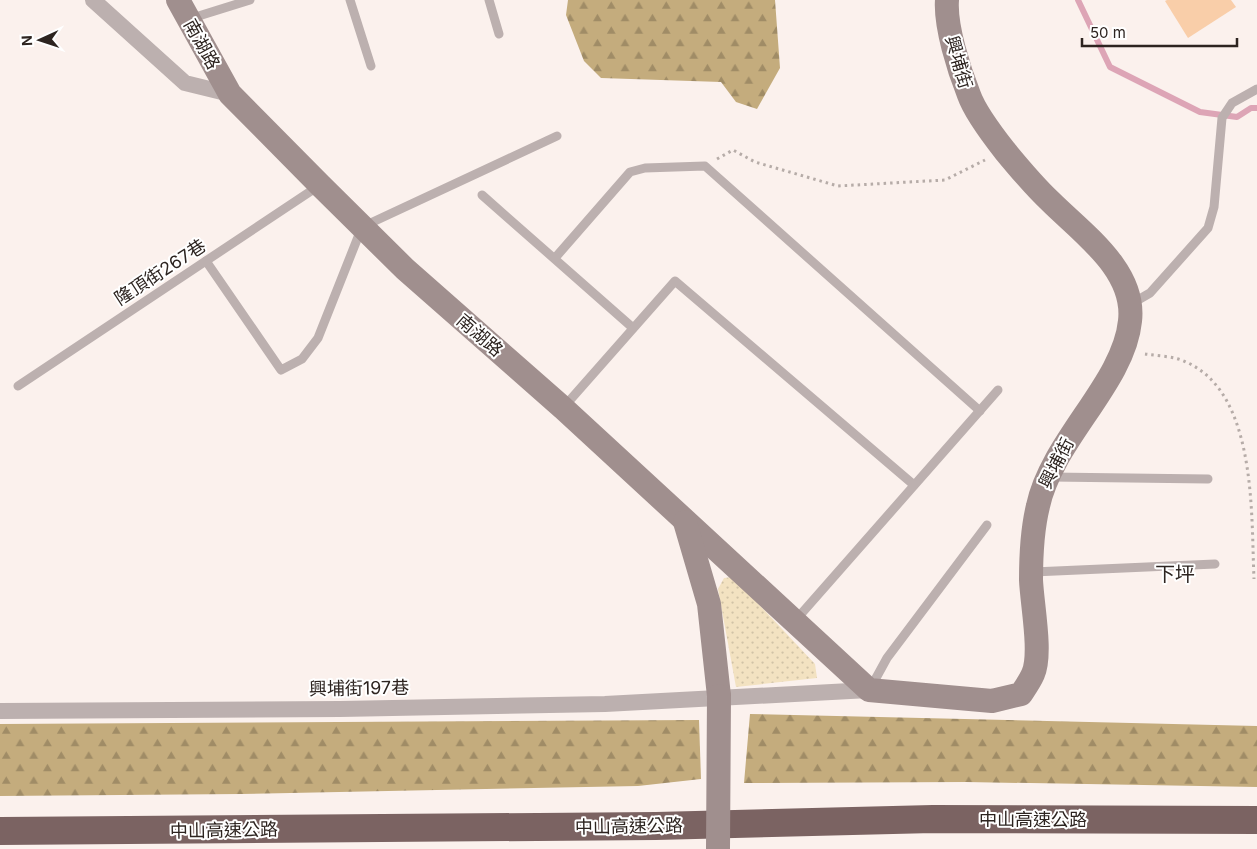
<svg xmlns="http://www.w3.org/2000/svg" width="1257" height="849" viewBox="0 0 1257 849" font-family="Inter,'Noto Sans TC',sans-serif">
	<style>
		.grass { fill: url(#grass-dots) }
		.forest { fill: url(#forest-firs) }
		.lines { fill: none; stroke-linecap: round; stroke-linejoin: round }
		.stream { stroke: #dda5b6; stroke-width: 6 }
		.building { fill: #f9cea9 }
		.path { stroke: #b6aca8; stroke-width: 3; stroke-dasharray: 2.5 4; stroke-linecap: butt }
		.lane { stroke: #bcb0af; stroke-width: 9 }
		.street { stroke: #bcb0af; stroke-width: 16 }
		.secondary { stroke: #a08f8e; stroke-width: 24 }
		.highway { stroke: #7b6362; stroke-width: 28 }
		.secondary-bridge { stroke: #a08f8e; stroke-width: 24 }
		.labels { text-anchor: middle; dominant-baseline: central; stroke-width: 4; stroke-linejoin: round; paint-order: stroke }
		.street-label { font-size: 18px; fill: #2d2420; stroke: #fff }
		.quarter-label { font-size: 20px; fill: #2d2420; stroke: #fff }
	</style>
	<defs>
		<pattern id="grass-dots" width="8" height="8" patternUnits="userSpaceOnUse" patternTransform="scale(1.25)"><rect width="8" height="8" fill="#f3e2c1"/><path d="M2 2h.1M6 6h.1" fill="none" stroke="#d1c2a6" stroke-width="1.8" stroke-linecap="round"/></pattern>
		<pattern id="forest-firs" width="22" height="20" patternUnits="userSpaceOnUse" patternTransform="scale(1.25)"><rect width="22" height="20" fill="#c4ac7d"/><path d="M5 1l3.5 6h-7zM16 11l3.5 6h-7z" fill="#a08c66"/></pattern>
	</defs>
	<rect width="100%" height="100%" fill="#fbf1ed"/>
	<!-- grass -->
	<path class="grass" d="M733,577L815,664L817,678L736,687L718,589L724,578Z"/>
	<!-- forest -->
	<g class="forest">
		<path d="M568,0H775L780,68L757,109L736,102L721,82L601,78L584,61L566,15Z"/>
		<path d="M750,714L1257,726V787L966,782L744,783Z"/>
		<path d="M699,720L701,779L638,786L241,794L0,796V724Z"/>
	</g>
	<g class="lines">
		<!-- stream -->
		<path class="stream" d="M1078,0L1110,67L1200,112L1237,117L1251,108H1257"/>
	</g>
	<!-- building -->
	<path class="building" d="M1167,0H1231L1236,7L1188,38L1165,1Z"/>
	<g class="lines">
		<!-- path -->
		<g class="path">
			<path d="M717,159L733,150L755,162L838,186L945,180L985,160"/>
			<path d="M1145,354C1158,356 1174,356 1186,362C1257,393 1251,514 1254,579"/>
		</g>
		<!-- lane -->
		<g class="lane">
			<path d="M350,0L371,66"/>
			<path d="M489,0L499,34"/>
			<path d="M189,19L250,0"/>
			<path d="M482,195L633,328"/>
			<path d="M555,258L630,172L645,168L705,166L980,411"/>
			<path d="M206,261L281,370L302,359L318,338L362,227L557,136"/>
			<path d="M1131,304L1150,293L1208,228L1214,207L1222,118L1232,103L1257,89"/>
			<path d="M18,386L320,185"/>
			<path d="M563,408L675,281L914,485"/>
			<path d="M1051,477L1208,479"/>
			<path d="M1033,572L1215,564"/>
			<path d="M794,622L998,390"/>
			<path d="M870,689L887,658L987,525"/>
		</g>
		<!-- street -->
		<g class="street">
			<path d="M93,0L185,83L230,94"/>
			<path d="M0,711L340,709L605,704L869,690"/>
		</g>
		<!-- secondary -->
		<g class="secondary">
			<path d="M178,0L230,94L320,185L405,269L563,408L869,690L992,701L1021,694C1025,688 1030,681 1033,674C1042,654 1032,604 1031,580C1031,556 1032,530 1038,506C1052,440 1124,383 1130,321C1136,270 1082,233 1050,201C1034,186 1019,168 1005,151C994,137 975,112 969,95C959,70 945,26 947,0"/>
			<path d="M685,522L709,604L719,696"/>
		</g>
		<!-- highway -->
		<path class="highway" d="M0,831L656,826L933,819L1257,820"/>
		<!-- secondary-bridge -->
		<path class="secondary-bridge" d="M718,849L719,696"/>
	</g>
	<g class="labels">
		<!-- street labels -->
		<g class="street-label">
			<text transform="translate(202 44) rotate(61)">南湖路</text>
			<text transform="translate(959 62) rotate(74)">興埔街</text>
			<text transform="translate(160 272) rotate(-33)">隆頂街267巷</text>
			<text transform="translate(480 335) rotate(41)">南湖路</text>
			<text transform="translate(1056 463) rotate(-63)">興埔街</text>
			<text transform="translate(359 688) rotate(-1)">興埔街197巷</text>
			<text x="1033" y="819">中山高速公路</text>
			<text transform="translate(629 826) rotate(-1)">中山高速公路</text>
			<text transform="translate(224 830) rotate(-1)">中山高速公路</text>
		</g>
		<!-- quarter labels -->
		<g class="quarter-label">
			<text x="1175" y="574">下坪</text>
		</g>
	</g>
	<!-- north arrow -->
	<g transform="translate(40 40) rotate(267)" stroke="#ffffff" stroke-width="4" paint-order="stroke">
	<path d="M0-4L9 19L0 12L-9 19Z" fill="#2d2420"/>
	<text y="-8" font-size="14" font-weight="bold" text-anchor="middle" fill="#2d2420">N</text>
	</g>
	<!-- scale -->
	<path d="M1082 38v8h155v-8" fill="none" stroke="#2d2420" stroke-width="2.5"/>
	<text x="1090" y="38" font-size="15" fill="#2d2420" stroke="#ffffff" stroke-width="4" paint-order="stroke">50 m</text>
</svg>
